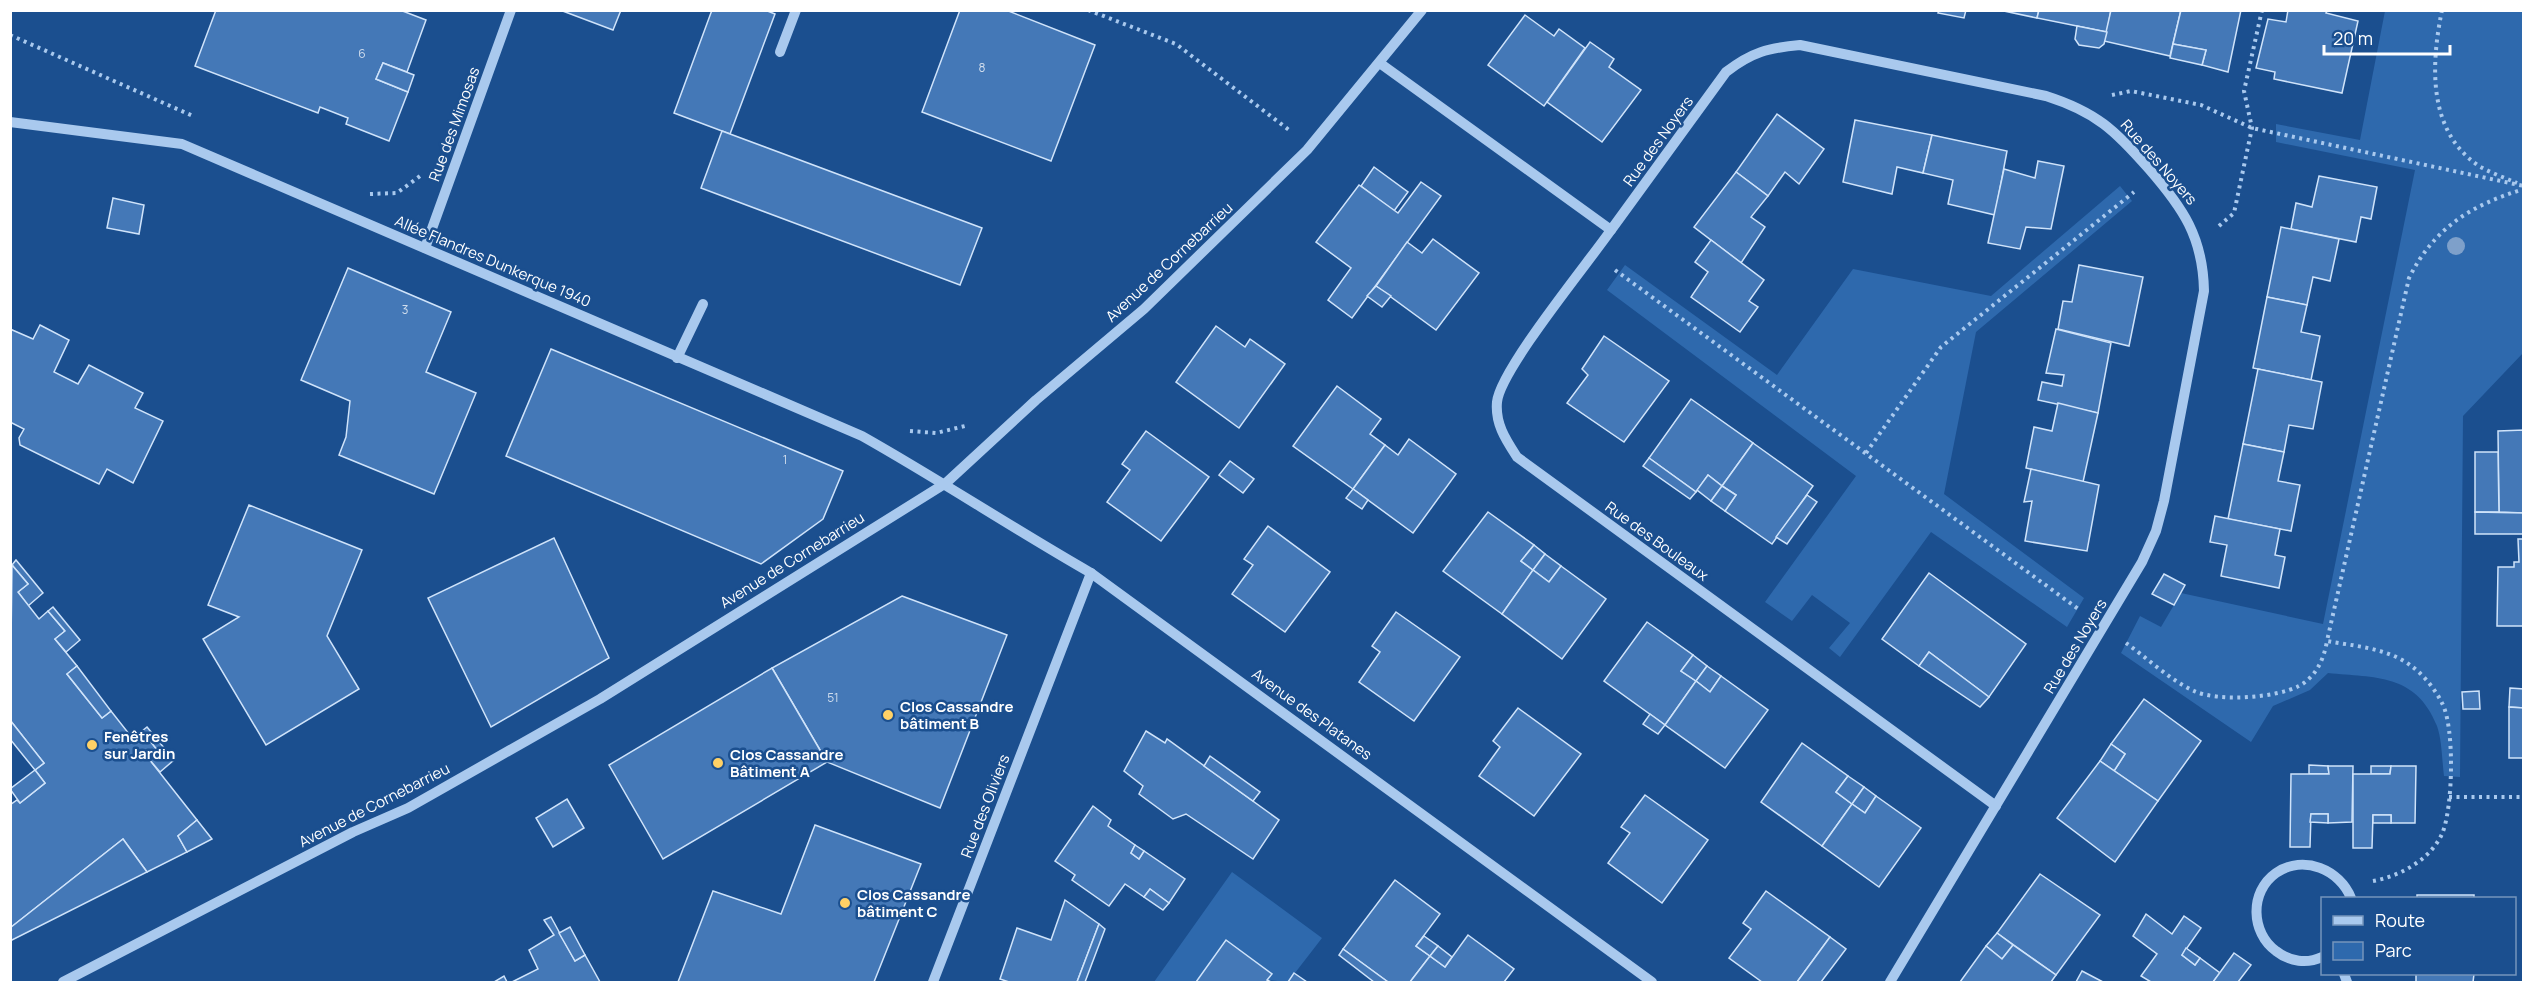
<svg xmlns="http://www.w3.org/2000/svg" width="2534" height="993" viewBox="0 0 2534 993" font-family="Manrope,sans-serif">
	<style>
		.green { fill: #2e69ad }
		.building { fill: #4478b7; stroke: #cfe3fa; stroke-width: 1.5 }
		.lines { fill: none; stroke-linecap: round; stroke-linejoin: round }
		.path { stroke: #a9c9ee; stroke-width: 4; stroke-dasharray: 3 4.5; stroke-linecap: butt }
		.minor { stroke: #a9c9ee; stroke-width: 10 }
		.tree { fill: #7ea0ca }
		.poi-dot { fill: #ffd166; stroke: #1b4f8f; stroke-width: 2 }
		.labels { text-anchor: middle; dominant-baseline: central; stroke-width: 5; stroke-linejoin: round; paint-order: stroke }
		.number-label { font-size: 12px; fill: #d0dded }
		.street-label { font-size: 15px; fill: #fff; stroke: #1b4f8f }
		.poi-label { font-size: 15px; font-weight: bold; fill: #fff; stroke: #1b4f8f; text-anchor: start }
	</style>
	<rect width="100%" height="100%" fill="#1b4f8f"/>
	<!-- green -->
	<g class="green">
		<path d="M2385,11H2523V353L2463,416L2460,777L2444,776C2442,761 2442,740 2437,726C2416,673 2375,678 2328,673L2310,690L2273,706L2251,742L2121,653L2140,616L2161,627L2181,593L2323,624L2415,170L2276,142V124L2360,140Z"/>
		<path d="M2120,186L2132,201L1976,332L1944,494L2084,598L2067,627L1931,532L1840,657L1829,648L1850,623L1812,595L1792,621L1765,602L1856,476L1607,290L1625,265L1777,375L1853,269L1991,296Z"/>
		<path d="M1232,872L1322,938L1288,982L1267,980L1272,974L1227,941L1196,982H1154Z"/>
	</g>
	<!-- building -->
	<g class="building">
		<path d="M216,10H400L426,20L407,72L383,63L376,79L408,92L389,141L346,124L348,118L320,107L318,113L195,66Z"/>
		<path d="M560,10H621L613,30Z"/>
		<path d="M712,10H765L775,14L730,134L674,113Z"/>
		<path d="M960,10H1006L1095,45L1051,161L922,112Z"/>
		<path d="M1939,10H1966L1964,18L1938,13Z"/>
		<path d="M1999,10H2039L2037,18Z"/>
		<path d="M2039,10H2111L2107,32L2037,18Z"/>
		<path d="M2111,10H2181L2170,56L2104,41Z"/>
		<path d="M2181,10H2241L2228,72L2202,65L2206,50L2173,44Z"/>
		<path d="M2288,10H2327L2326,13L2358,21L2342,93L2274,79L2275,72L2256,68L2268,19L2286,22Z"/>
		<path d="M1525,15L1554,36L1559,29L1585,48L1544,106L1488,65Z"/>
		<path d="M2077,26L2107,32L2104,44L2099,48L2079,45L2075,39Z"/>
		<path d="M1590,42L1614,59L1609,67L1641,90L1602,142L1547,102Z"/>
		<path d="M2173,44L2206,50L2202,65L2170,58Z"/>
		<path d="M383,63L414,75L408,92L376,79Z"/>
		<path d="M1777,114L1824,149L1799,184L1785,172L1768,196L1736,172Z"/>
		<path d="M1855,120L1932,135L1923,173L1897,167L1892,194L1843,182Z"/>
		<path d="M722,131L982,228L960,285L701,188Z"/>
		<path d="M1932,135L2007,151L1995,215L1948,204L1953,180L1923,173Z"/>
		<path d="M2038,161L2064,166L2051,229L2026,227L2020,249L1988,243L2004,169L2035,178Z"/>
		<path d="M1374,167L1408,192L1394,211L1361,186Z"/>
		<path d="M1736,172L1768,196L1751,217L1765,227L1741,263L1694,227Z"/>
		<path d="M2319,176L2377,187L2371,219L2361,217L2356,242L2291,229L2296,203L2312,207Z"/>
		<path d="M1421,182L1441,196L1352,318L1328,300L1351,268L1316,242L1359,185L1398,213Z"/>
		<path d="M113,198L144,205L139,234L107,228Z"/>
		<path d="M2281,227L2339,239L2330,281L2313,277L2307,305L2267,297Z"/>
		<path d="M1433,239L1479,273L1436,330L1376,286L1407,242L1422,253Z"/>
		<path d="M1711,240L1764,280L1749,301L1758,307L1740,332L1691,297L1708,272L1695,262Z"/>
		<path d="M2079,265L2143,277L2129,346L2058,329L2063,301L2072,302Z"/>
		<path d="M348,268L451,312L426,372L476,393L434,494L339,455L346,437L350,401L301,380Z"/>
		<path d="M1376,286L1391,296L1382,307L1367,296Z"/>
		<path d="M2267,297L2307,305L2301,332L2320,336L2311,380L2253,368Z"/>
		<path d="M40,325L69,340L54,372L78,384L89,365L143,393L135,408L163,421L133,483L107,469L99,484L20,445L19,438L24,429L10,422V329L33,339Z"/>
		<path d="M1216,326L1245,347L1250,339L1285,364L1239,428L1176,382Z"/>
		<path d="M2056,329L2111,343L2098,413L2038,400L2042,382L2062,386L2064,375L2046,373Z"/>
		<path d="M1604,336L1669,381L1624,442L1567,403L1588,375L1582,369Z"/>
		<path d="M551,349L843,471L823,519L761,564L506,456Z"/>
		<path d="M2258,369L2322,382L2313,429L2289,425L2284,452L2243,444Z"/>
		<path d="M1337,386L1381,419L1370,434L1385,445L1353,489L1293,446Z"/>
		<path d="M1691,399L1753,443L1722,486L1708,475L1696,492L1649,458Z"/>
		<path d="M2058,403L2098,413L2083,482L2026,468L2034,427L2052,431Z"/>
		<path d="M2524,430V513L2499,512L2498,431Z"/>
		<path d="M1146,431L1209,477L1161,541L1107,502L1130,470L1122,464Z"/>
		<path d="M1409,439L1456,474L1413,533L1353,489L1385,445L1398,455Z"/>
		<path d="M1753,443L1813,486L1772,544L1725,511L1736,495L1722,486Z"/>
		<path d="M2243,444L2284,452L2278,481L2300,485L2291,531L2228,519Z"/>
		<path d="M2475,452H2498L2499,512H2475Z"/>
		<path d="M1649,458L1696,492L1690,499L1643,466Z"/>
		<path d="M1230,461L1254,479L1243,493L1219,475Z"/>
		<path d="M2031,469L2099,485L2087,551L2025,541L2032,501L2024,502Z"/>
		<path d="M1708,475L1722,486L1711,501L1697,490Z"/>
		<path d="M1722,486L1736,495L1725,511L1711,501Z"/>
		<path d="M1353,489L1368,500L1362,509L1346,498Z"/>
		<path d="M1807,495L1817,502L1787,544L1776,537Z"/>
		<path d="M249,505L362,550L327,636L359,689L266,745L203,639L239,617L208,605Z"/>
		<path d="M1488,512L1534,545L1521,561L1533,570L1502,614L1443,571Z"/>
		<path d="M2475,512L2524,513V534H2475Z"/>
		<path d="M2215,516L2280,529L2275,555L2285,557L2279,588L2221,576L2227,545L2210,542Z"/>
		<path d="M1268,526L1330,572L1285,632L1232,594L1253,565L1244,559Z"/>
		<path d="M554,538L609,658L491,727L428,598Z"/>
		<path d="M2518,539H2524V626H2497L2498,567H2514V562H2519Z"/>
		<path d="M1534,545L1545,554L1533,570L1521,561Z"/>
		<path d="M1545,554L1561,566L1549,582L1533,570Z"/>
		<path d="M16,560L43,593L28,606L18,592L28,584L12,565Z"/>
		<path d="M12,565L28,584L18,592L39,619L48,611L65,631L55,639L77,666L67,674L102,718L111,711L133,739L142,731L159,752L149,759L197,820L178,836L187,852L147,872L123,839L10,928V805L17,800L20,803L45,783L35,770L44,763L10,720Z"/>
		<path d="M1561,566L1606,599L1562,659L1502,614L1533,570L1549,582Z"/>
		<path d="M1929,573L2026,644L1989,697L1929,652L1919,666L1882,639Z"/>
		<path d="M2164,574L2185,585L2174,605L2152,594Z"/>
		<path d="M902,596L1007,635L940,808L827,762L772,668Z"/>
		<path d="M53,607L80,640L66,652L55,639L65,631L48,611Z"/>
		<path d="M1396,612L1460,657L1414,721L1359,682L1380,652L1372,646Z"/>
		<path d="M1647,622L1693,655L1681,671L1696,681L1665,725L1604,681Z"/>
		<path d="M1929,652L1989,697L1980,707L1919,666Z"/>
		<path d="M1693,655L1707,666L1696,681L1681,671Z"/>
		<path d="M77,666L111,711L102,718L67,674Z"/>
		<path d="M1707,666L1721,676L1710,692L1696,681Z"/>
		<path d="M772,668L827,762L663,859L609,765Z"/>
		<path d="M1721,676L1768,710L1725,768L1665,725L1696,681L1710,692Z"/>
		<path d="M2510,688L2524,689V708L2509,707Z"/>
		<path d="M2479,691L2480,709H2463L2462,692Z"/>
		<path d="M2144,699L2201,741L2158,801L2114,771L2125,754L2111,744Z"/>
		<path d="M2509,707L2524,708V758H2509Z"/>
		<path d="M1518,708L1581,754L1534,816L1479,776L1500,747L1493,741Z"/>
		<path d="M1650,714L1665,725L1658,734L1643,724Z"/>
		<path d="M10,720L44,763L35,770L10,739Z"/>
		<path d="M147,727L174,760L160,772L149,759L159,752L142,731Z"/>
		<path d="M1146,731L1165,743L1167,739L1279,820L1253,859L1186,814L1173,819L1139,794L1143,786L1124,771Z"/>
		<path d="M1802,743L1848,776L1836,792L1852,804L1822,846L1761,802Z"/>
		<path d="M2111,744L2125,754L2114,771L2100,761Z"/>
		<path d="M1210,756L1260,792L1253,801L1204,766Z"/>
		<path d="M2100,761L2158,801L2115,862L2057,818Z"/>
		<path d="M2309,765L2328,766L2329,774H2309Z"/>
		<path d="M2328,766H2353L2352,822L2328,823V814H2311L2310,847H2290L2291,774H2329Z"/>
		<path d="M2371,766H2391L2390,774H2371Z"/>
		<path d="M2391,766H2416L2415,823H2391V815H2373L2372,848H2353V774H2390Z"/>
		<path d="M35,770L45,783L20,803L10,789Z"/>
		<path d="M1848,776L1864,787L1852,804L1836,792Z"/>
		<path d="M1864,787L1876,796L1865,813L1852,804Z"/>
		<path d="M1645,795L1708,840L1662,903L1608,863L1630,833L1621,827Z"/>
		<path d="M1876,796L1921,828L1879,887L1822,846L1852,804L1865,813Z"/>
		<path d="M567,799L584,828L553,847L536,818Z"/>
		<path d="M1093,806L1111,820L1108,826L1135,845L1131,853L1139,859L1144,851L1185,879L1169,903L1150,889L1144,897L1125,884L1109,906L1072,880L1075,875L1055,861Z"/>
		<path d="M2311,814H2328V823L2310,822Z"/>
		<rect x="2373" y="815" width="18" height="8"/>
		<path d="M197,820L212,839L187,852L178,836Z"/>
		<path d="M815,825L921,864L874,982H678L713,891L781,914Z"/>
		<path d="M123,839L147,872L10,941V928Z"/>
		<path d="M1135,845L1144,851L1139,859L1131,853Z"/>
		<path d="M2040,874L2100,915L2056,975L1997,933Z"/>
		<path d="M1395,880L1440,914L1416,946L1430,956L1410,982H1388L1343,949Z"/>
		<path d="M1150,889L1169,903L1163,910L1144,897Z"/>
		<path d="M1766,891L1830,937L1797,982H1762L1729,958L1751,929L1743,923Z"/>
		<rect x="2417" y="895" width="57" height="3"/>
		<path d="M1065,900L1099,924L1077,982H1009L1000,979L1017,928L1051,940Z"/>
		<path d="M2146,914L2172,934L2184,916L2201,928L2182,955L2195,965L2200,958L2220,973L2213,982H2151L2141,976L2157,954L2133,936Z"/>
		<path d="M551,917L575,961L585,955L600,982H512L538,969L529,950L554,935L544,920Z"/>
		<path d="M1099,924L1105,929L1085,982H1077Z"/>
		<path d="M570,927L585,955L575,961L559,933Z"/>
		<path d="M1997,933L2013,945L2002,959L1986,946Z"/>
		<path d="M1468,935L1514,969L1504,982H1410L1430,956L1445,967Z"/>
		<path d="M1424,936L1438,946L1430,956L1416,946Z"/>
		<path d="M1830,937L1846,949L1821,982H1797Z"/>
		<path d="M1226,940L1272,974L1267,980L1271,982H1196Z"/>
		<path d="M2013,945L2056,975L2051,982H1960L1986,946L2002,959Z"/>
		<path d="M1438,946L1452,957L1445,967L1430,956Z"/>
		<path d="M2186,948L2200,958L2195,965L2182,955Z"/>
		<path d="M1343,949L1388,982H1374L1339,955Z"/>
		<path d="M2234,953L2251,965L2238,982H2213Z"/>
		<path d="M2082,971L2103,982H2076Z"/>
		<path d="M1294,973L1307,982H1288Z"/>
		<path d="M2416,974H2474L2473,982H2416Z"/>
		<path d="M504,976L507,982H494Z"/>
	</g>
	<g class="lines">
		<!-- path -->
		<g class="path">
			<path d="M1088,10L1176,44L1289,130"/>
			<path d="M2442,10C2431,64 2427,131 2479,166C2491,173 2505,178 2517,183"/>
			<path d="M10,35L193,116"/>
			<path d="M2112,95L2131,91L2201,105L2252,128L2524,186"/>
			<path d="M370,194L397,193L420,176"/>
			<path d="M2219,226L2234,213L2252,128L2244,91L2262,10"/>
			<path d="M1615,270L2081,611"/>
			<path d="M910,431L936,433L965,426"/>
			<path d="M1866,453L1941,347L2134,192"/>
			<path d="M2126,643C2147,658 2170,680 2194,691C2218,702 2275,698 2299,686C2316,677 2324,659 2327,641"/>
			<path d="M2449,797H2524"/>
			<path d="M2373,881C2400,876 2430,860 2442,834C2453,809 2455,727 2442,703C2435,689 2423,674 2410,665C2387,648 2354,646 2327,641L2409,278C2434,228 2471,205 2524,189"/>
		</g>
		<!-- minor -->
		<g class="minor">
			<path d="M780,52L796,10"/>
			<path d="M1381,64L1611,230L1726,72C1752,52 1768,48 1800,45L2046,96C2096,112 2115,130 2149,169C2183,208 2203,237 2204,291L2164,501L2156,531L2142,562L1890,982"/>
			<path d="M10,122L182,144L862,436C940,480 1014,529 1091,573L1652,982"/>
			<path d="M1611,230C1588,263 1500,370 1497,402C1495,424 1506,440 1517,457L1996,806"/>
			<path d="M425,248L511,10"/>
			<path d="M677,358L703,304"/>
			<path d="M2322,957C2307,964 2290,962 2276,951C2251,933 2249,892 2276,873C2304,854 2340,870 2351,898"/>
			<path d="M2344,974L2347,982"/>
			<path d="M63,982L353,832L408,808L600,699L946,483L1036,400L1144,309L1307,150L1422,10"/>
			<path d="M933,982L1091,573"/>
		</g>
	</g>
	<!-- trees -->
	<circle class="tree" cx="2456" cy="246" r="9"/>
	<!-- markers -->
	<g class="poi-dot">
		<circle cx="888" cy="715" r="6"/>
		<circle cx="92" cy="745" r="6"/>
		<circle cx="718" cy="763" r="6"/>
		<circle cx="845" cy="903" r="6"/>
	</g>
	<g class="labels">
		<!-- number labels -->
		<g class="number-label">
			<text x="362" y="53">6</text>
			<text x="982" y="67">8</text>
			<text x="405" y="309">3</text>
			<text x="785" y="459">1</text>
			<text x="833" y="697">51</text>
		</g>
		<!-- street labels -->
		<g class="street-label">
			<text transform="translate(454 124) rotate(-70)">Rue des Mimosas</text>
			<text transform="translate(1658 141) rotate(-54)">Rue des Noyers</text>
			<text transform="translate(2159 162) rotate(49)">Rue des Noyers</text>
			<text transform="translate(493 261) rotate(23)">Allée Flandres Dunkerque 1940</text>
			<text transform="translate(1169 262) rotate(-43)">Avenue de Cornebarrieu</text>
			<text transform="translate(1657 541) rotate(36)">Rue des Bouleaux</text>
			<text transform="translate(792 560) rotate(-32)">Avenue de Cornebarrieu</text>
			<text transform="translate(2075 646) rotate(-59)">Rue des Noyers</text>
			<text transform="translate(1312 714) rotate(36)">Avenue des Platanes</text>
			<text transform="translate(374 805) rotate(-27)">Avenue de Cornebarrieu</text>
			<text transform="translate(985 806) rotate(-69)">Rue des Oliviers</text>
		</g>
		<!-- poi labels -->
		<g class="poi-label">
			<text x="900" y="706">Clos Cassandre<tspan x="900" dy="17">bâtiment B</tspan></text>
			<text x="104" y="736">Fenêtres<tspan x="104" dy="17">sur Jardin</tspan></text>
			<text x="730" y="754">Clos Cassandre<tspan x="730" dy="17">Bâtiment A</tspan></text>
			<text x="857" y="894">Clos Cassandre<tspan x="857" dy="17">bâtiment C</tspan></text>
		</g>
	</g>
	<!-- border -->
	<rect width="2534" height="993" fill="none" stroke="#ffffff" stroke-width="24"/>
	<!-- legend -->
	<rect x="2321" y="897" width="195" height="78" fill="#1b4f8f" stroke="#7695bc" stroke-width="1.5"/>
	<rect x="2333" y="916" width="30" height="9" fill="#a9c9ee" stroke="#7695bc" stroke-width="1.5"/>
	<text x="2375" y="927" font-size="18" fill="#ffffff">Route</text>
	<rect x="2333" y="942" width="30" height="18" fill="#2e69ad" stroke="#7695bc" stroke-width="1.5"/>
	<text x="2375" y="957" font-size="18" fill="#ffffff">Parc</text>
	<!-- scale -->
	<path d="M2324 45v9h126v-9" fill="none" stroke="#ffffff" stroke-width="3"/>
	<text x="2333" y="45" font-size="18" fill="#ffffff" stroke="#1b4f8f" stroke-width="4.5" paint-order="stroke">20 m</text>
</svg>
